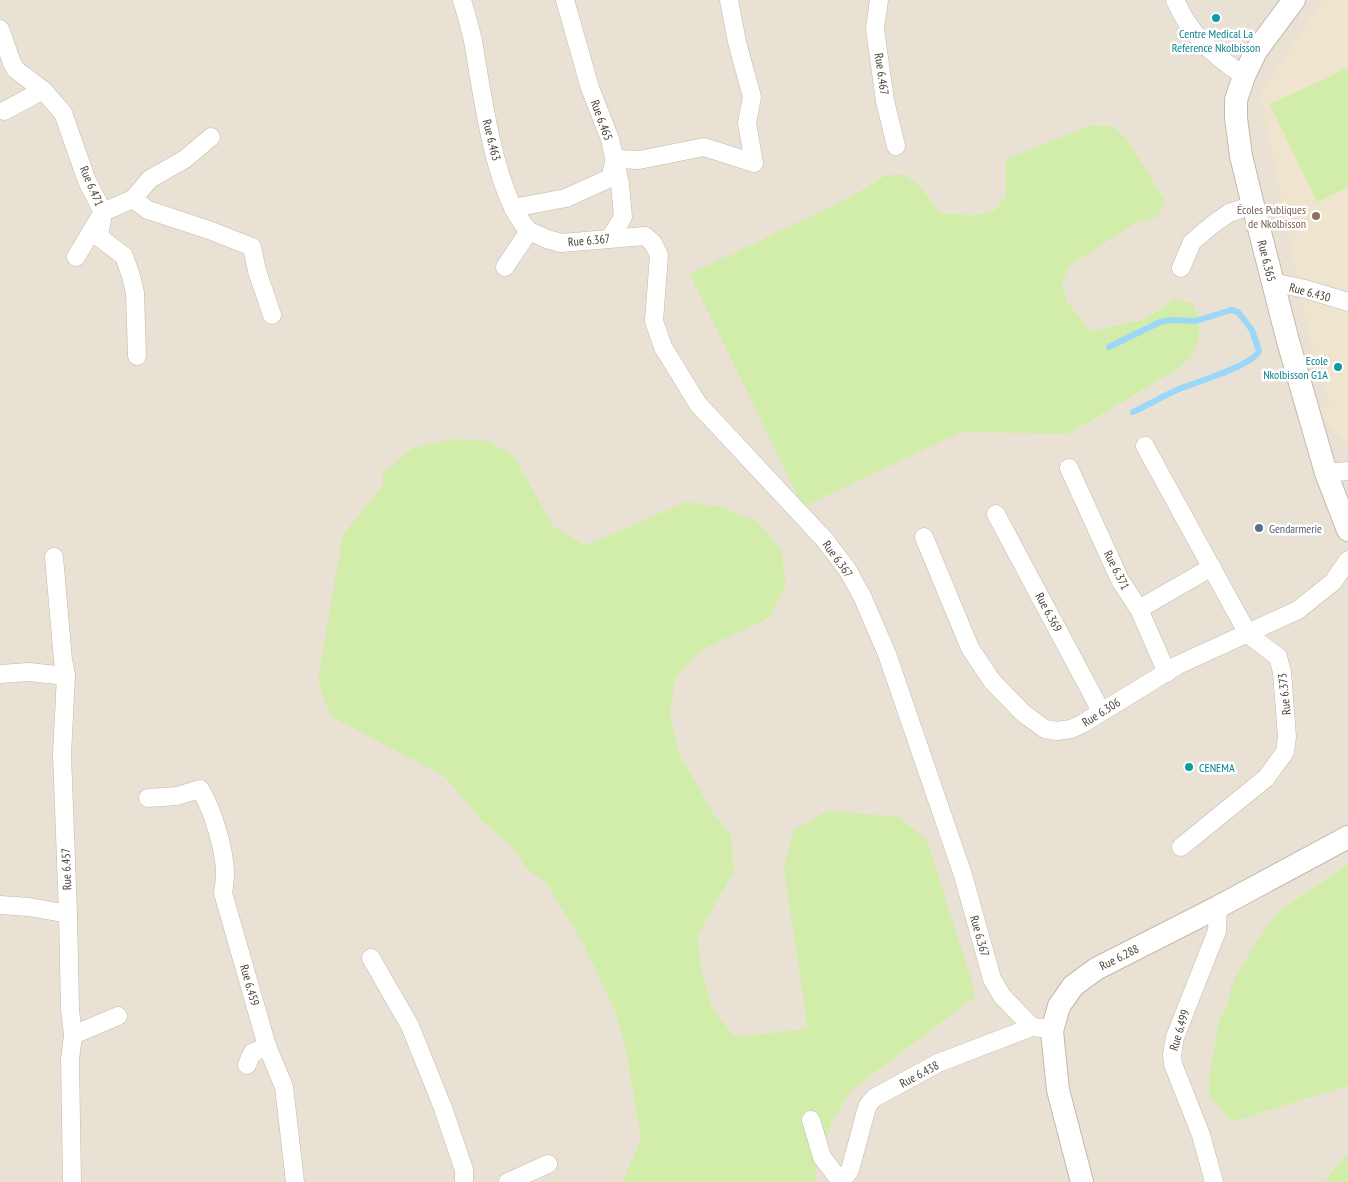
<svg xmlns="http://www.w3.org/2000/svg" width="1348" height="1182" viewBox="0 0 1348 1182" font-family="'PT Sans Narrow',sans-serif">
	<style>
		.residential { fill: #e9e1d3; fill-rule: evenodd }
		.education { fill: #efe4ce }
		.green { fill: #d2edaa }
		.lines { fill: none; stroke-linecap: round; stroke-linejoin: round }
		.stream { stroke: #9bd7f8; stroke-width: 6 }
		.minor-casing { stroke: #c4b9aa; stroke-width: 19 }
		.tertiary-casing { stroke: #c4b9aa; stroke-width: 24 }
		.minor { stroke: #fff; stroke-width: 18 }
		.tertiary { stroke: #fff; stroke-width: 22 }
		.culture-dot { fill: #0f9aa8; stroke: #fff; stroke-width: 2 }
		.education-dot { fill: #8d6e63; stroke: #fff; stroke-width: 2 }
		.service-dot { fill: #5c6f8a; stroke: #fff; stroke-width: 2 }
		.labels { text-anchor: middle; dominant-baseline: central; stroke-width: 5; stroke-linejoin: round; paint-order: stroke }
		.culture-label { font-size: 12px; fill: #0d838f; stroke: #fff }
		.street-label { font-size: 12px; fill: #483f34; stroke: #fff }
		.education-label { font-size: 12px; fill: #785e54; stroke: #fff; text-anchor: end }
		.service-label { font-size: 12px; fill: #4e5e75; stroke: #fff; text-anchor: start }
	</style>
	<rect width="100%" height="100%" fill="#f4efe5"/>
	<!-- residential -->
	<path class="residential" d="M0,0H1348V864L1283,908L1231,986L1228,1004L1219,1020L1209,1077V1096L1232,1122L1348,1086V1154L1327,1176L1325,1182H816L815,1173L822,1157L832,1122L852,1090L975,997L805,1009L807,1030L735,1037L713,1009L702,972L697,936L734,872L731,836L715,816L679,753L670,716L675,679L700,651L770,618L687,502L586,545L554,527L514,456L411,449L383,474V485L343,534L434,770L444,776L483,822L512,847L527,870L546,881L583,944L615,1011L625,1046L641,1139L622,1182H0ZM1091,125L1112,126L1127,138L1165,201L1157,218L1137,222L1071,265L1062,282L1067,301L1090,331L1144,319L1175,299L1190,359L1176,370L1069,434L849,198L882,176L918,184L941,213L978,215L995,210L1006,195V159Z"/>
	<!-- education -->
	<path class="education" d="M1322,0H1348V446L1325,421L1321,409L1330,406L1309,336L1260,95Z"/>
	<!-- green -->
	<g class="green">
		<path d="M1348,68V187L1317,202L1270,104Z"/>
		<path d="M1091,125L1112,126L1127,138L1165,201L1157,218L1137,222L1071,265L1062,282L1067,301L1090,331L1144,319L1175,299L1192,303L1200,320L1198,341L1190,359L1176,370L1069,434L961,432L803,507L690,274L849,198L883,176L901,174L918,184L941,213L978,215L995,210L1006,195V159Z"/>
		<path d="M451,439L489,441L514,456L554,527L586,545L686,502L721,507L756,521L781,549L786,585L769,618L700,651L675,679L670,716L679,753L715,816L731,835L734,872L697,936L702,972L713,1009L735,1037L807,1029L805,1009L784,868L794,830L827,811L899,817L927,840L971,979L975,997L852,1090L832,1122L822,1157L815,1173L816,1182H622L641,1139L625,1046L615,1011L583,944L546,882L527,870L512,847L483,822L444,776L330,716L318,680L343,534L383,485L382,474L411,449Z"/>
		<path d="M1348,864V1086L1232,1122L1209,1096V1077L1219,1020L1228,1004L1231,986L1250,952L1271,921L1283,908Z"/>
		<path d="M1348,1154V1182H1325L1327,1177Z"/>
	</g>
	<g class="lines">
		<!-- stream -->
		<path class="stream" d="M1109,347L1160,322L1173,320L1196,321L1231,310L1238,312L1252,330L1259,351C1254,365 1194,383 1179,389C1163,396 1148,405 1133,412"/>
		<!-- minor casing -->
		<g class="minor-casing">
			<g id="minor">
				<path d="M462,0C466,14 470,27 473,41C482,91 494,195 529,231L505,267"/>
				<path d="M565,0L590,88L610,139L620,184L623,217L610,238"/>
				<path d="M879,0L875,29L885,101L896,146"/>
				<path d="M1175,0C1191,36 1212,54 1244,76"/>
				<path d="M0,29L12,63L16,70L43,90L63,113L87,181L103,212L99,237L124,256L131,276L135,293L137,356"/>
				<path d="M4,111L43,90"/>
				<path d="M133,199L150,179L185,159L211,137"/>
				<path d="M513,208L566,198L610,178L615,159L639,160L704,147L754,163L747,123L752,97L737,42L729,0"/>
				<path d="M529,231L547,239L561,243L645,236L653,243L659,255L654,321L663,347L698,404L824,539L847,569L862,596L887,654L963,875L992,979L1002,996L1032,1027"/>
				<path d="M76,257L103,212L133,199L148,210L209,230L252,247L257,271L272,315"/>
				<path d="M1181,268L1192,242L1212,225L1229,213L1253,205"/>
				<path d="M1272,282L1305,289L1348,302"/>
				<path d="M1145,446L1248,634L1278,657L1282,672L1287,737L1285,752L1266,778L1181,847"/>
				<path d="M1069,468L1120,580L1139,609L1167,673"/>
				<path d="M1326,473L1348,471"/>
				<path d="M996,514L1101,711"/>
				<path d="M924,537L970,648L992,681L1023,713L1045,729L1057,731L1071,729L1082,724L1178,665L1298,610L1333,582L1348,560"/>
				<path d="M54,557L63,660L66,676L62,754L68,914L70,1010L73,1035L70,1060L72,1182"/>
				<path d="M1139,609L1212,567"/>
				<path d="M0,674L29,672L66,676"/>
				<path d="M148,798L177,796L200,789C212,808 225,850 225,873C225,880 224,887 223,893L267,1046L284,1087L295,1182"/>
				<path d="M0,905L29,907L68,914"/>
				<path d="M371,958L410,1026L443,1108L464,1170V1182"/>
				<path d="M73,1035L118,1016"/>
				<path d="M247,1065L252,1053L267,1046"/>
				<path d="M811,1120L822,1157L841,1182"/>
				<path d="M508,1182L548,1164"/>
				<path d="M841,1182L850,1170L866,1111L868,1105L874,1098L938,1063L1024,1030L1032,1027L1042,1028"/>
				<path d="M1214,1182L1201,1135L1173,1064L1172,1055L1175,1037L1217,931L1218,907"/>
			</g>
		</g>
		<!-- tertiary casing -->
		<g class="tertiary-casing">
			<g id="tertiary">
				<path d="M1294,0L1256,51L1244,76L1236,100V118L1241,156L1253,205L1288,341L1326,473L1348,530"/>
				<path d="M1082,1182L1058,1090L1052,1031L1059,1006L1073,986L1096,969L1218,907L1348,837"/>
			</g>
		</g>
		<!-- minor -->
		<use href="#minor" class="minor"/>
		<!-- tertiary -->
		<use href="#tertiary" class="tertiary"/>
	</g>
	<!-- markers -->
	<g class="culture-dot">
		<circle cx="1216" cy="18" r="5"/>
		<circle cx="1338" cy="367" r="5"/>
		<circle cx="1189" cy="767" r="5"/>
	</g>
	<circle class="education-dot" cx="1316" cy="216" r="5"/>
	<circle class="service-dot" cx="1259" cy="528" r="5"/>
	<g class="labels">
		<!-- culture labels -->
		<g class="culture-label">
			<text x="1216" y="33">Centre Medical La<tspan x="1216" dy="14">Reference Nkolbisson</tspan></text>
			<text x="1328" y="360" text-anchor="end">Ecole<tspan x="1328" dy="14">Nkolbisson G1A</tspan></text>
			<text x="1199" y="767" text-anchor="start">CENEMA</text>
		</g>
		<!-- street labels -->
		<g class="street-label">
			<text transform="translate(882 74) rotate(82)">Rue 6.467</text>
			<text transform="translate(602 120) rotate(70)">Rue 6.465</text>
			<text transform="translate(492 140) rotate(76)">Rue 6.463</text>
			<text transform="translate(92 186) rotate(67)">Rue 6.471</text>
			<text transform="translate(589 240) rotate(-5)">Rue 6.367</text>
			<text transform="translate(1267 261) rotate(76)">Rue 6.365</text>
			<text transform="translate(1310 292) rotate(15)">Rue 6.430</text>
			<text transform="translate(838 559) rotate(54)">Rue 6.367</text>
			<text transform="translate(1117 570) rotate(63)">Rue 6.371</text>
			<text transform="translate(1049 612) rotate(62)">Rue 6.369</text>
			<text transform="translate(1284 694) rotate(-96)">Rue 6.373</text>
			<text transform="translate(1101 712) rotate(-32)">Rue 6.306</text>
			<text transform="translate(66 869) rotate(-92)">Rue 6.457</text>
			<text transform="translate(980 936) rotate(74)">Rue 6.367</text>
			<text transform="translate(1119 957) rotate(-27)">Rue 6.288</text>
			<text transform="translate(250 985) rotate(74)">Rue 6.459</text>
			<text transform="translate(1179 1030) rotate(-73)">Rue 6.499</text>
			<text transform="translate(919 1074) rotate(-28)">Rue 6.438</text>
		</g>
		<!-- education labels -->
		<g class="education-label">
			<text x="1306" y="209">Écoles Publiques<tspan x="1306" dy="14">de Nkolbisson</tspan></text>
		</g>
		<!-- service labels -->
		<g class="service-label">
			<text x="1269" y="528">Gendarmerie</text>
		</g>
	</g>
</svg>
